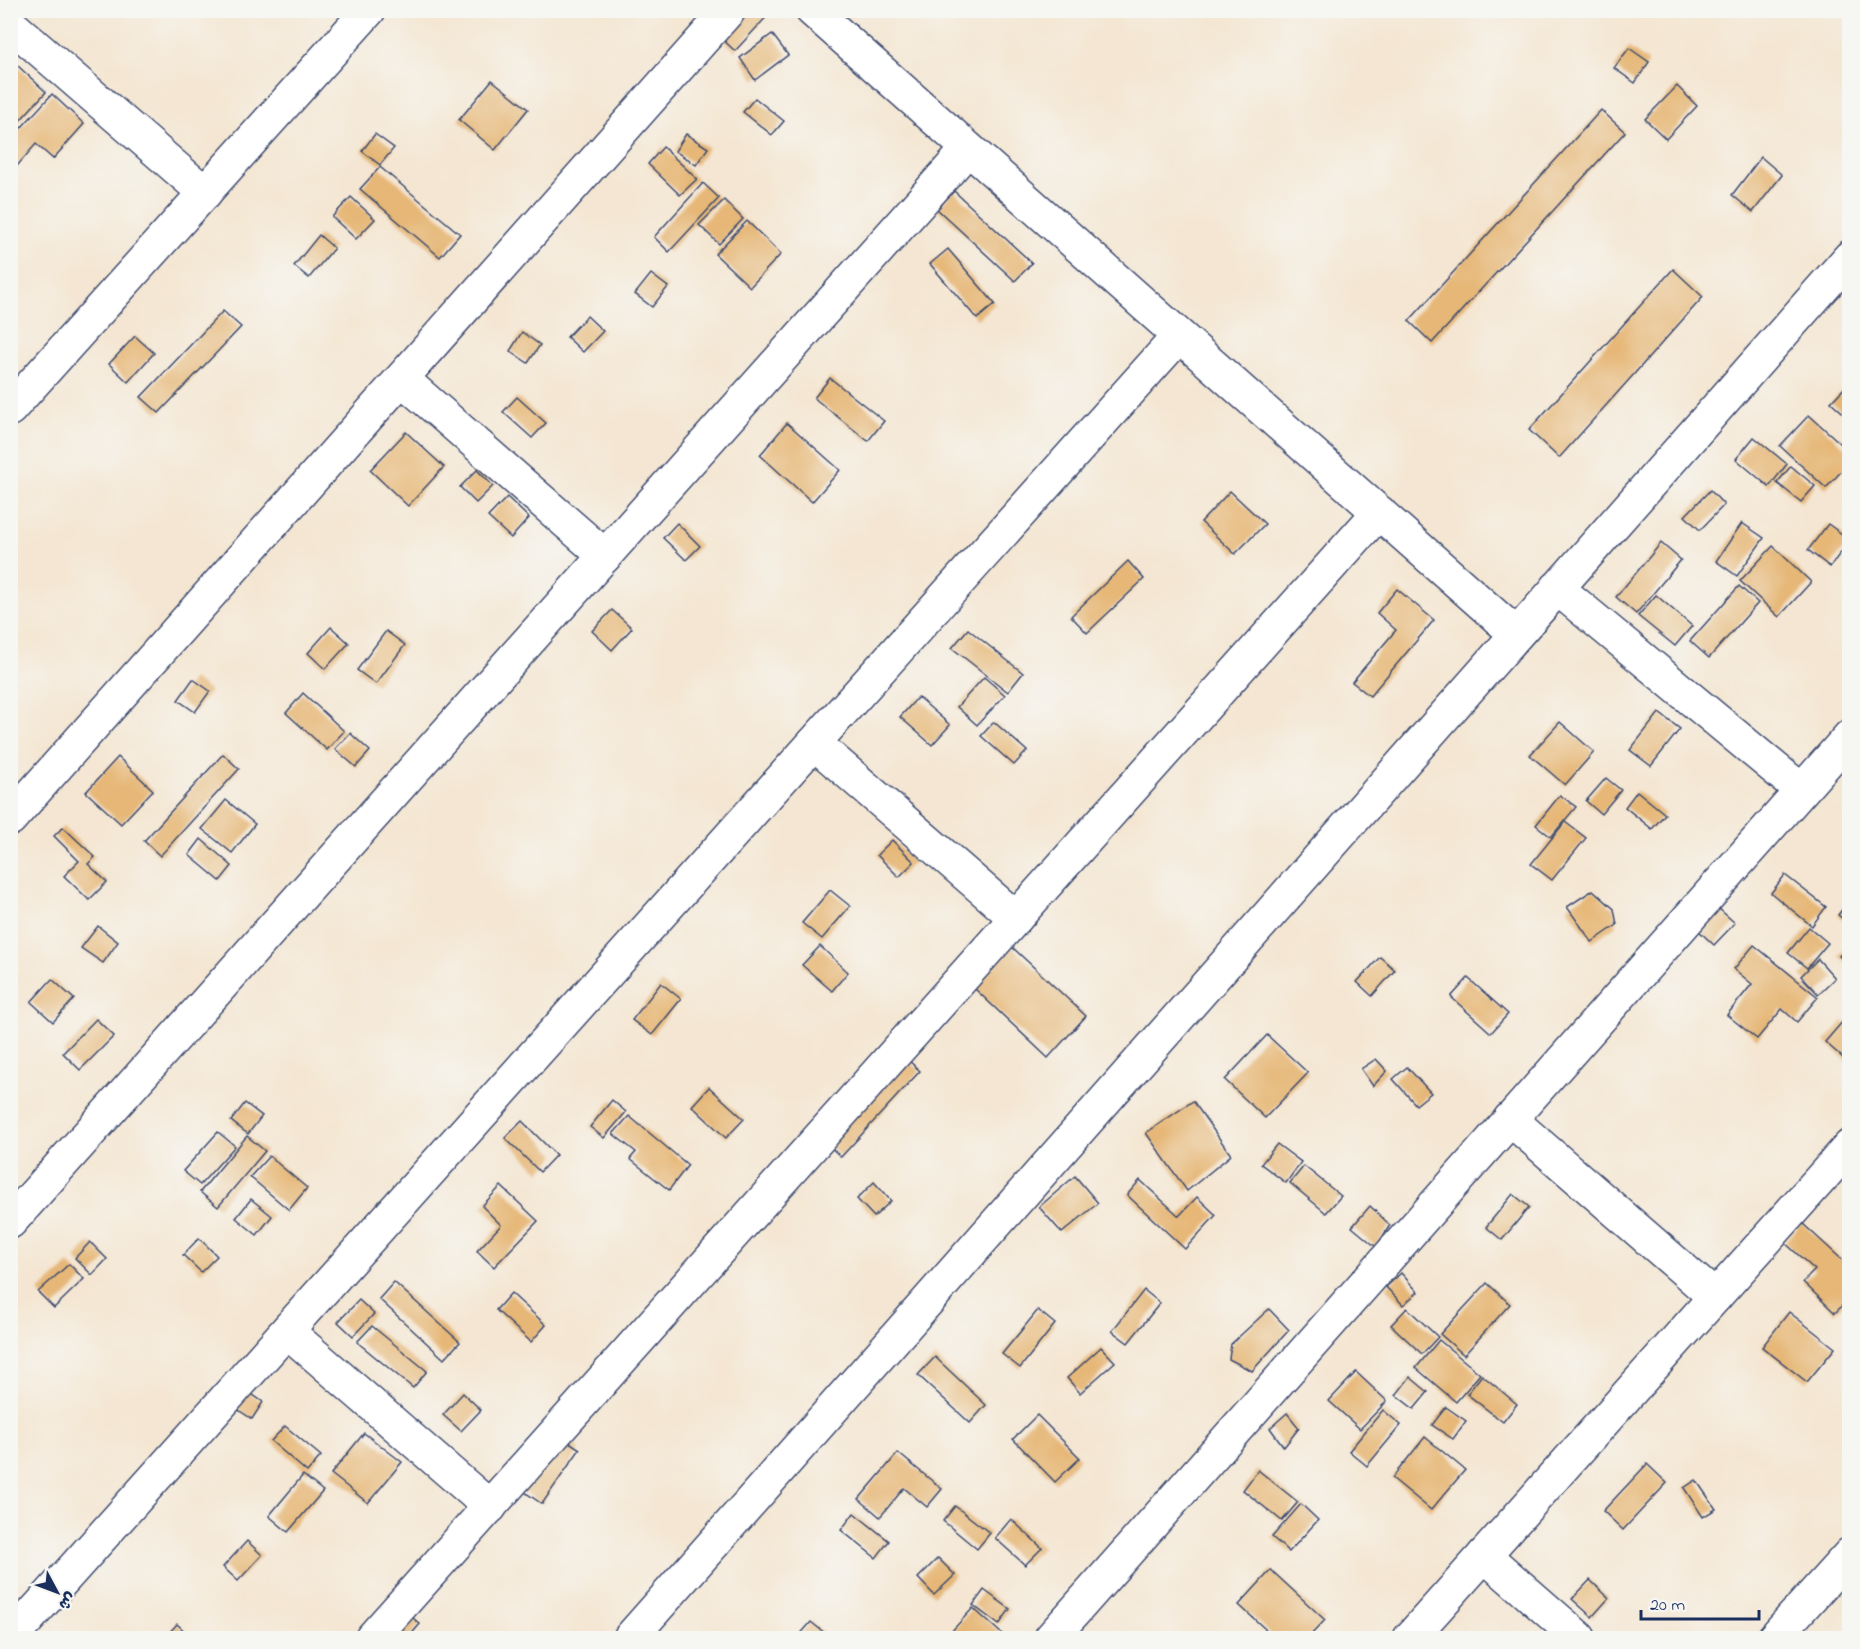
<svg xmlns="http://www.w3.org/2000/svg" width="1860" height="1649" viewBox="0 0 1860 1649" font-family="'Indie Flower','Playpen Sans Arabic',sans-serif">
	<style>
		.building { fill: #e6b777 }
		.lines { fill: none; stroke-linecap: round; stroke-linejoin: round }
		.minor-casing { stroke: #3c4a6f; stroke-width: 36 }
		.minor { stroke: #fff; stroke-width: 33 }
	</style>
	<rect width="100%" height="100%" fill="#f6f6f2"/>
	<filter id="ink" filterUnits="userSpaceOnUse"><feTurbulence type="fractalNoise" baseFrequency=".0167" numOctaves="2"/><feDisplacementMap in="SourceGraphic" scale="12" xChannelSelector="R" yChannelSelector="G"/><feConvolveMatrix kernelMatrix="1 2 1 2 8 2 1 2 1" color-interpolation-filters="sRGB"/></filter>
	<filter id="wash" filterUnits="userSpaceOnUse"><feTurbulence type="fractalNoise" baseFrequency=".008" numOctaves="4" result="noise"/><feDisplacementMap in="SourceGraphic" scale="24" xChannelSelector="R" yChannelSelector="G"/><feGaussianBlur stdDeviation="1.35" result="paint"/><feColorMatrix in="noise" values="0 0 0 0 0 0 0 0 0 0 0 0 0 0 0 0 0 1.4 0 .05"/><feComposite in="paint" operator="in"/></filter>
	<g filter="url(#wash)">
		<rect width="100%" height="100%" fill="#f4e6d2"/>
		<g id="blocks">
			<!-- building -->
			<g class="building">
				<path d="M742,10L771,12L735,51L719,36Z"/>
				<path d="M772,34L788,55L755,80L740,58Z"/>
				<path d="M1629,48L1649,62L1635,83L1614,68Z"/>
				<path d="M17,65L46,92L13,128L10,126V72Z"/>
				<path d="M492,80L528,109L495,150L459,120Z"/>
				<path d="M1677,86L1697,106L1666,139L1645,119Z"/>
				<path d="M52,94L84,124L53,159L36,144L17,166L10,160V140Z"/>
				<path d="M755,98L784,121L772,135L743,112Z"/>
				<path d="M1601,110L1625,132L1432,343L1409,321Z"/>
				<path d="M375,134L394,148L380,165L362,151Z"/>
				<path d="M686,134L708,148L696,165L675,151Z"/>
				<path d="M663,147L697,179L680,195L648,164Z"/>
				<path d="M1761,157L1782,175L1753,212L1732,195Z"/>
				<path d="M380,167L460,234L440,257L360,189Z"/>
				<path d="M703,183L719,198L669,252L654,237Z"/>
				<path d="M954,191L1032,263L1015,281L937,209Z"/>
				<path d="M351,197L375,219L356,239L332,217Z"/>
				<path d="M724,200L743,219L719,244L699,225Z"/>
				<path d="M747,221L781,254L750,287L715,254Z"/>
				<path d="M319,235L334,248L309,278L294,266Z"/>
				<path d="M948,249L995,304L977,319L930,264Z"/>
				<path d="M1673,269L1703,297L1559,458L1529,430Z"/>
				<path d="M651,274L668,287L652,307L635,294Z"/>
				<path d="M223,311L241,327L159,413L141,397Z"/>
				<path d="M587,316L603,331L583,352L567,337Z"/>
				<path d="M522,332L540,345L528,363L510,351Z"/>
				<path d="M135,336L154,353L128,382L109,364Z"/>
				<path d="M830,378L884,421L868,441L814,398Z"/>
				<path d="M1850,382V419L1831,402Z"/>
				<path d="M517,397L546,423L532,438L503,412Z"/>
				<path d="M1809,415L1850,452V462L1826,488L1780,446Z"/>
				<path d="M787,423L840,470L812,502L760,455Z"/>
				<path d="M406,432L444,467L408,506L370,470Z"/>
				<path d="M1754,437L1787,464L1769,487L1736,459Z"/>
				<path d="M1791,466L1815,486L1801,502L1777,483Z"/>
				<path d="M477,470L493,486L476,503L460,487Z"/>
				<path d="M1710,490L1724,505L1700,530L1685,516Z"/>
				<path d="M1230,491L1265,524L1235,554L1201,522Z"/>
				<path d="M507,497L529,518L511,538L488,517Z"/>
				<path d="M677,523L700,546L686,560L663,538Z"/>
				<path d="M1742,523L1764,538L1737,576L1716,561Z"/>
				<path d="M1828,524L1850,540L1830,567L1808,550Z"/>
				<path d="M1661,543L1681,560L1636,614L1616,597Z"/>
				<path d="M1773,546L1811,582L1779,617L1740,581Z"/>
				<path d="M1128,561L1144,579L1087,633L1071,616Z"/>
				<path d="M1739,586L1758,603L1709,658L1690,641Z"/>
				<path d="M1397,589L1434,620L1370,696L1352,682L1396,630L1377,613Z"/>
				<path d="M1656,595L1692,626L1675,646L1638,616Z"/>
				<path d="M612,610L632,628L612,650L592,631Z"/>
				<path d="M331,627L349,643L325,669L308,653Z"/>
				<path d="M968,629L1023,673L1008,692L952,648Z"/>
				<path d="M386,631L405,645L376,684L357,670Z"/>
				<path d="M984,677L1005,695L977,725L957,707Z"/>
				<path d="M193,679L210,691L195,712L178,700Z"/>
				<path d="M303,693L344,731L327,750L286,713Z"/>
				<path d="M918,697L950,725L932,745L900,717Z"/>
				<path d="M1659,713L1680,729L1651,766L1630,750Z"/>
				<path d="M994,722L1027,751L1014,765L981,736Z"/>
				<path d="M1560,722L1594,752L1565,785L1530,755Z"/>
				<path d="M350,733L370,751L356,767L335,749Z"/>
				<path d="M223,754L239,769L160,856L144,841Z"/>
				<path d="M118,757L153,790L121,824L86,792Z"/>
				<path d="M1606,778L1621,790L1601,814L1586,801Z"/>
				<path d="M1637,791L1665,814L1652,829L1625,807Z"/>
				<path d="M1560,795L1576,807L1551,837L1536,825Z"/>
				<path d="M226,800L255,824L232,853L202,829Z"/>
				<path d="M1565,822L1586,838L1552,880L1531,864Z"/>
				<path d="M63,827L95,857L88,864L107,882L89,900L64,876L79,861L54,836Z"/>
				<path d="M201,839L232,866L220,881L189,855Z"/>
				<path d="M892,840L914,862L899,877L877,855Z"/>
				<path d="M1785,875L1826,907L1812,926L1771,893Z"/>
				<path d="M830,890L850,906L822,939L802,923Z"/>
				<path d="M1593,890L1614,909L1617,925L1592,942L1567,907Z"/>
				<path d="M1847,903L1850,905V925L1838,915Z"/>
				<path d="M1718,908L1735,923L1714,945L1698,930Z"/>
				<path d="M98,926L118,942L103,963L81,948Z"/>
				<path d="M1809,927L1828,943L1807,968L1788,953Z"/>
				<path d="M1754,945L1818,997L1797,1022L1782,1009L1757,1039L1727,1015L1752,984L1734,969Z"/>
				<path d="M1850,945V965L1839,956Z"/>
				<path d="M820,946L848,972L832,991L802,965Z"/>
				<path d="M1012,947L1086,1016L1048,1058L974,988Z"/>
				<path d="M1380,957L1395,970L1372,996L1357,982Z"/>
				<path d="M1818,959L1835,978L1818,994L1801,976Z"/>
				<path d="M1468,978L1508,1014L1491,1033L1451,997Z"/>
				<path d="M52,979L74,999L53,1022L31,1002Z"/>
				<path d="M661,983L681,999L652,1035L632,1020Z"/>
				<path d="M96,1019L114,1036L80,1070L63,1053Z"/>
				<path d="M1843,1021L1850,1027V1064L1825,1042Z"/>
				<path d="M1267,1035L1308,1073L1265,1118L1225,1080Z"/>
				<path d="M905,1057L920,1071L841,1157L825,1142Z"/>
				<path d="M1376,1059L1387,1071L1373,1086L1361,1069Z"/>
				<path d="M1407,1067L1431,1093L1416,1105L1393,1079Z"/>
				<path d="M709,1087L744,1119L726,1138L692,1106Z"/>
				<path d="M612,1100L626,1112L604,1138L590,1127Z"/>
				<path d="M1193,1101L1231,1155L1187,1191L1146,1133Z"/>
				<path d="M245,1103L262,1116L248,1134L231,1121Z"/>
				<path d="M629,1116L688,1165L669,1190L630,1159L636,1152L613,1134Z"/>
				<path d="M522,1121L556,1155L540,1172L505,1138Z"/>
				<path d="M218,1132L235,1146L200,1185L183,1171Z"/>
				<path d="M247,1136L265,1151L218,1207L200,1192Z"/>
				<path d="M1277,1144L1301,1162L1286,1183L1261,1164Z"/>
				<path d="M269,1156L307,1188L289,1210L250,1177Z"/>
				<path d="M1304,1166L1341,1196L1326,1213L1290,1183Z"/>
				<path d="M1075,1176L1098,1203L1062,1233L1039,1207Z"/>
				<path d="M1140,1180L1179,1216L1197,1197L1216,1215L1185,1249L1127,1195Z"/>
				<path d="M874,1182L891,1201L874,1217L857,1199Z"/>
				<path d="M501,1186L538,1221L494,1267L477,1251L501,1225L482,1206Z"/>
				<path d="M1513,1194L1529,1207L1502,1240L1486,1227Z"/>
				<path d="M251,1199L272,1216L257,1235L236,1218Z"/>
				<path d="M1370,1206L1390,1225L1376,1247L1352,1227Z"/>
				<path d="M1802,1223L1850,1267V1298L1835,1313L1803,1282L1815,1270L1784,1242Z"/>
				<path d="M199,1238L217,1256L201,1272L183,1255Z"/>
				<path d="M90,1242L107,1259L92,1275L75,1258Z"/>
				<path d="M69,1264L84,1279L54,1308L38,1292Z"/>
				<path d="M1401,1273L1418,1292L1403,1305L1386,1287Z"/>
				<path d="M394,1282L460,1342L444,1359L379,1299Z"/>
				<path d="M1487,1283L1510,1304L1464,1355L1440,1334Z"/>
				<path d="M1144,1290L1160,1303L1128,1343L1112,1331Z"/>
				<path d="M511,1293L546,1325L531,1342L496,1310Z"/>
				<path d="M359,1300L374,1314L353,1336L338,1322Z"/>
				<path d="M1407,1308L1438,1337L1422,1354L1391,1325Z"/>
				<path d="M1269,1309L1289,1330L1252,1371L1229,1359L1231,1344Z"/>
				<path d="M1038,1310L1055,1324L1020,1368L1002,1354Z"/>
				<path d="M1789,1312L1835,1348L1807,1382L1762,1347Z"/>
				<path d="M372,1326L427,1371L413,1388L357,1342Z"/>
				<path d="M1439,1340L1480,1374L1456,1402L1416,1368Z"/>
				<path d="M1101,1347L1115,1362L1080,1393L1067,1378Z"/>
				<path d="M935,1357L986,1405L970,1423L918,1375Z"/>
				<path d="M1356,1372L1387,1401L1360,1429L1329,1401Z"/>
				<path d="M1482,1375L1517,1404L1503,1422L1467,1394Z"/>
				<path d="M1410,1377L1428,1392L1414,1409L1396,1395Z"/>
				<path d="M240,1386L263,1402L252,1419L228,1403Z"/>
				<path d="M463,1393L481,1410L461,1431L443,1415Z"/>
				<path d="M1446,1407L1466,1421L1453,1439L1432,1425Z"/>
				<path d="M1383,1410L1401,1425L1367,1466L1349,1451Z"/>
				<path d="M1287,1413L1299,1428L1284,1447L1270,1428Z"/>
				<path d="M1037,1415L1080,1458L1055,1482L1013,1439Z"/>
				<path d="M285,1426L321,1456L307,1472L271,1441Z"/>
				<path d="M364,1433L402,1462L368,1503L331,1474Z"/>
				<path d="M560,1436L580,1449L542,1504L522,1490Z"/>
				<path d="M1425,1437L1465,1470L1431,1510L1392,1478Z"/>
				<path d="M898,1453L942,1489L927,1507L904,1488L880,1517L859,1499Z"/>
				<path d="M1647,1464L1667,1483L1623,1530L1603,1511Z"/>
				<path d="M1258,1470L1298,1502L1282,1521L1243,1490Z"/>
				<path d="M303,1475L323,1491L288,1532L269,1516Z"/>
				<path d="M1696,1480L1716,1509L1703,1517L1684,1488Z"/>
				<path d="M1301,1504L1318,1520L1289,1552L1272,1537Z"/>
				<path d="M955,1506L990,1533L977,1549L943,1521Z"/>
				<path d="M854,1513L889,1541L876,1558L841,1530Z"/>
				<path d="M1011,1519L1042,1548L1025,1565L995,1538Z"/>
				<path d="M247,1541L262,1555L238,1581L223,1567Z"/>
				<path d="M938,1558L955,1575L934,1595L918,1578Z"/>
				<path d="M1271,1570L1325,1620L1308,1638H1275L1239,1605Z"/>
				<path d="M1590,1580L1609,1598L1592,1617L1572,1599Z"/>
				<path d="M984,1590L1010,1609L999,1625L973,1605Z"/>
				<path d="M973,1608L1002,1634L998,1638H953L948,1635Z"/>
				<path d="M406,1612L420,1624L408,1638H383Z"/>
				<path d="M811,1622L831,1638H797Z"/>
				<path d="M177,1624L192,1638H171L167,1635Z"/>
			</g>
		</g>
	</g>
	<g filter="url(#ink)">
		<use href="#blocks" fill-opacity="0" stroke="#3c4a6f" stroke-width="1.5"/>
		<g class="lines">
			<!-- minor casing -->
			<g class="minor-casing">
				<g id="minor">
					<path d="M812,10L1516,634"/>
					<path d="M10,24L205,193"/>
					<path d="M402,379L605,556"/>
					<path d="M10,409L369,10"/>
					<path d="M1557,588L1801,790"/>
					<path d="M814,743L1016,918"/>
					<path d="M10,819L729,10"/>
					<path d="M1510,1119L1715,1297"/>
					<path d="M10,1222L968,149"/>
					<path d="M287,1331L490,1507"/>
					<path d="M1484,1555L1579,1638"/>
					<path d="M11,1638L1179,336"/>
					<path d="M372,1638L1379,512"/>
					<path d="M630,1638L1850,257"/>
					<path d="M1051,1638L1850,736"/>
					<path d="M1410,1638L1850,1146"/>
					<path d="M1774,1638L1850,1554"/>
				</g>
			</g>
			<!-- minor -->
			<use href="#minor" class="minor"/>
		</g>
	</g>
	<!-- margin -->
	<rect width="1860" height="1649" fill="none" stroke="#f6f6f2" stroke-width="36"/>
	<!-- north arrow -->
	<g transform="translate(57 1592) rotate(131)" stroke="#f6f6f2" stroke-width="4.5" paint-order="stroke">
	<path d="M0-4.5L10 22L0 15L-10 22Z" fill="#1b2f5e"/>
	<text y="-9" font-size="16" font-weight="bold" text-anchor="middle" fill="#1b2f5e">ش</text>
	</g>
	<!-- scale -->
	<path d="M1641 1610v9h118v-9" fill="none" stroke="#1b2f5e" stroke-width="3"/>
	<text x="1650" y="1610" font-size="18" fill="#1b2f5e" stroke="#f6f6f2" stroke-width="4.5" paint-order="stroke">20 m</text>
</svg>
